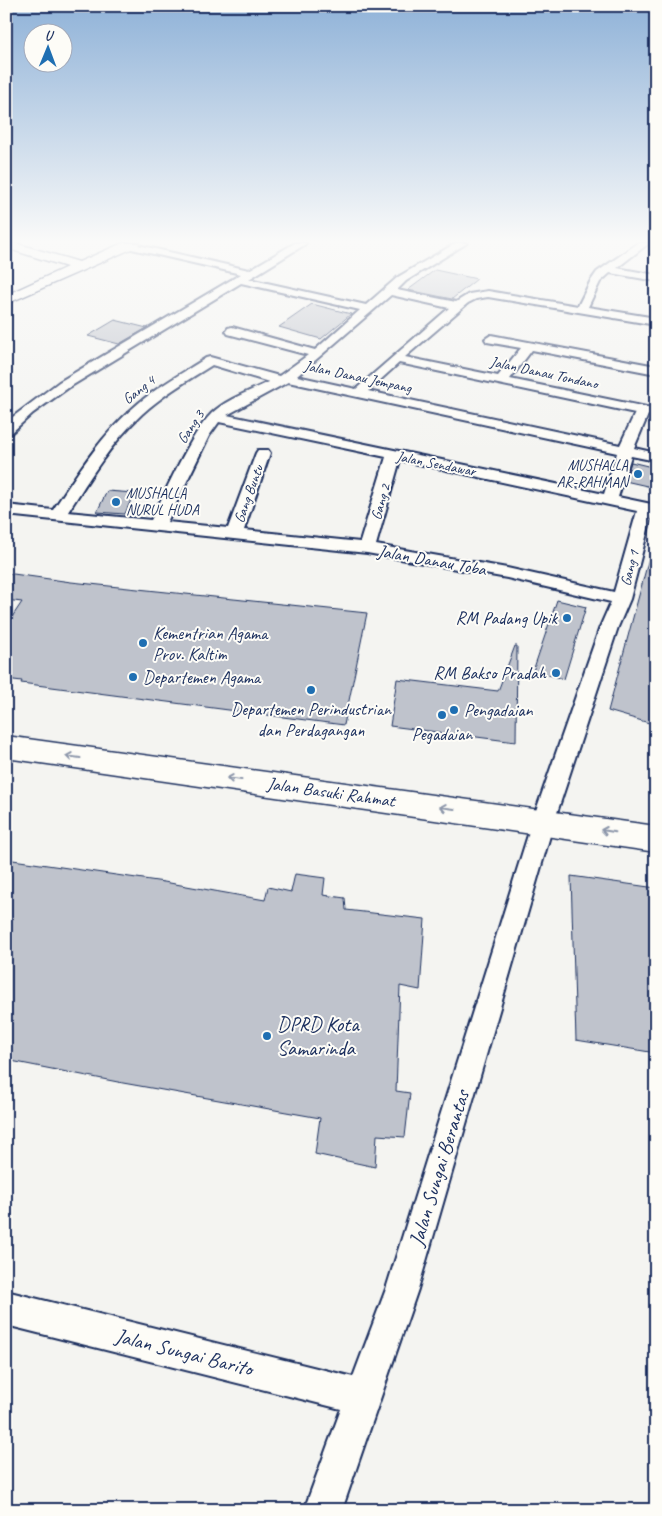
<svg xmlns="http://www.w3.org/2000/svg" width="662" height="1516" viewBox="0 0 662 1516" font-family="Caveat,sans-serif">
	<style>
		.building { fill: #bfc3cc; stroke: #1b2f5e }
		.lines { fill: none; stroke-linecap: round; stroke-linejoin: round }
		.minor-casing { stroke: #1b2f5e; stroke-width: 4 }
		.tertiary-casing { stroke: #1b2f5e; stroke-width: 3 }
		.minor { fill: #fdfcf7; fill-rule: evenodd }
		.tertiary { fill: #fdfcf7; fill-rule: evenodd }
		.oneway { stroke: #8c96aa }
		.poi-dot { fill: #1f6fb2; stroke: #fdfcf7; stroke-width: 2 }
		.labels { text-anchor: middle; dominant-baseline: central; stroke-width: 4; stroke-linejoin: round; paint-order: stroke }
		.far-street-label { font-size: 15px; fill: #1b2f5e; stroke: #fdfcf7 }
		.far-poi-label { font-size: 15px; fill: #1b2f5e; stroke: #fdfcf7; text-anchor: end }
		.street-label { font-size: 18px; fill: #1b2f5e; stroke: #fdfcf7 }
		.poi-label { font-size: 18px; fill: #1b2f5e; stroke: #fdfcf7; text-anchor: start }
		.near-poi-label { font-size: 21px; fill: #1b2f5e; stroke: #fdfcf7; text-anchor: start }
		.near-street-label { font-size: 21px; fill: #1b2f5e; stroke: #fdfcf7 }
	</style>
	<rect width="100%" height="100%" fill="#f4f4f1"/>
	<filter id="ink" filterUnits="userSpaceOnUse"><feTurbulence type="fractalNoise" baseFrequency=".02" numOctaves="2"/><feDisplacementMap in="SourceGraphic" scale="10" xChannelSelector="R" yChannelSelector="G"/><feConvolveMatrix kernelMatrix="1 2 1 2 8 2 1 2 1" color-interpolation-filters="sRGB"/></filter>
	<g filter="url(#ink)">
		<!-- building -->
		<g class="building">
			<path d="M435,270L477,279L452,299L408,290Z"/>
			<path d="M312,304L351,314L321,339L279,327Z"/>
			<path d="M115,320L147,328L119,344L88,336Z"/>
			<path d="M631,462L656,468V488L625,481Z"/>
			<path d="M107,491L134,493L125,514L97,512Z"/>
			<path d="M649,558L656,559V725L608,711Z"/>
			<path d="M6,573L71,582L367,613L344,725L21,683L22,681L6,679V626L22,602L6,600Z"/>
			<path d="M557,600L586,607L564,679L533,671Z"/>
			<path d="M515,646H517L516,742L390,726L397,679L498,691Z"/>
			<path d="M6,859L164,882L265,900L268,887L291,892L295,874L325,878L323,895L345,898L346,910L425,919L420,990L400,986L396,1091L410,1093L405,1137L377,1135L375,1167L315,1154L320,1118L123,1083L6,1060Z"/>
			<path d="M571,876L656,888V1053L576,1040Z"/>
		</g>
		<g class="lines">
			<!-- minor casing -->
			<g class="minor-casing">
				<path id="minor" d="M123,243H129L249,270L295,243H306L304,245L249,279L366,305L398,277L456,243H467L406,281L397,290L456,302L469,294L488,291L578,306L590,282L597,272L638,243H649L617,268L656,275V281L610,273L600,282L588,307L656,318V325L488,297L476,299L468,303L405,357L498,376L521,348L487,342L485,339L491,335L656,366V374L532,350L510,379L656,409V417L648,415L634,448L656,453V461L631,456L618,497L656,505V515L652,514L630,599L618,627L554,822L418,1289L342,1510H304L341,1409L6,1325V1291L353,1377L386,1289L532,822L600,627L611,602L507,578L367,553L6,515V505L53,510C77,474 100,437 133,408C155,388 181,374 206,358L210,357L279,376L308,355L228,334L226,331L228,328L232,327L315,350L360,310L241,283L68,388L33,413L11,433L6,434V422L59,382L241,274L123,247ZM391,295L449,308L356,389L297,376ZM399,363L635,413L620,445L368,391ZM212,365L269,382C250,391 227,399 212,413C189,436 167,490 151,520L68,512C90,477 112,442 142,414C163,395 188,380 212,365ZM288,382L617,453L604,494L227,415ZM219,422L386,457L360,542L244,530L270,453L268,450H258L256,453L228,528L167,522L209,436ZM400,460L637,511L614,592L507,568L376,545Z"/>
			</g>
			<!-- tertiary casing -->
			<g class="tertiary-casing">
				<g id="tertiary">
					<path d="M6,243H15L79,262L123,243H139L138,246L6,304V295L67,267L6,248Z"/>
					<path d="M6,736L656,826V852L6,758Z"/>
				</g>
			</g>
			<!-- minor -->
			<use href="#minor" class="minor"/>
			<!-- tertiary -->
			<use href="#tertiary" class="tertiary"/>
		</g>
		<!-- one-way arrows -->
		<defs><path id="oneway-shaft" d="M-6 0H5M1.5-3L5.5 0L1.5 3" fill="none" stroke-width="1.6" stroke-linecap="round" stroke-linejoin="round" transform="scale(1.25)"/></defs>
		<g class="oneway">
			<use href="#oneway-shaft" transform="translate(73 757) rotate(-172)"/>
			<use href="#oneway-shaft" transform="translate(234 779) rotate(-172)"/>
			<use href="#oneway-shaft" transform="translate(447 808) rotate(-172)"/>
			<use href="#oneway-shaft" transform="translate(608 831) rotate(-171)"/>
		</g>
	</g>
	<!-- sky -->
	<linearGradient id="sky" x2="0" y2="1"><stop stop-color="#8fb2d8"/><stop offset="0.53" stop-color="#fafaf9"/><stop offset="1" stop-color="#fafaf9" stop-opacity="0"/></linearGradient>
	<rect width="662" height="455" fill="url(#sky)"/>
	<!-- markers -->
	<g class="poi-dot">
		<circle cx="638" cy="474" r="5"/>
		<circle cx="116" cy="502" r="5"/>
		<circle cx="567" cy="618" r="5"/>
		<circle cx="143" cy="643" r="5"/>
		<circle cx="556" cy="673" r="5"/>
		<circle cx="133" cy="677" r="5"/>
		<circle cx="311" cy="690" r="5"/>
		<circle cx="454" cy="710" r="5"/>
		<circle cx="442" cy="715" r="5"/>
		<circle cx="267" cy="1036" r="5"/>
	</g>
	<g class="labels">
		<!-- far-street labels -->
		<g class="far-street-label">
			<text transform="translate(544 373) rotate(12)">Jalan Danau Tondano</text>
			<text transform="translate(358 377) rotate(12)">Jalan Danau Jempang</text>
			<text transform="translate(139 390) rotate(-38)">Gang 4</text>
			<text transform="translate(191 427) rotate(-56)">Gang 3</text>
			<text transform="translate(436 464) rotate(11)">Jalan Sendawar</text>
			<text transform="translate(249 494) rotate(-70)">Gang Buntu</text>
			<text transform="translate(381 502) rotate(-74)">Gang 2</text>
			<text transform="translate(630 568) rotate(-75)">Gang 1</text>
		</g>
		<!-- far-poi labels -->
		<g class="far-poi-label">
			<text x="628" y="465">MUSHALLA<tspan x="628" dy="17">AR-RAHMAN</tspan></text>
			<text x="126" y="493" text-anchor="start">MUSHALLA<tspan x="126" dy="17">NURUL HUDA</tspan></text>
		</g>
		<!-- street labels -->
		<g class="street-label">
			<text transform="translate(432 560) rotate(10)">Jalan Danau Toba</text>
			<text transform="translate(331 792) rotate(8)">Jalan Basuki Rahmat</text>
		</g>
		<!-- poi labels -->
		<g class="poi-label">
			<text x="557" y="618" text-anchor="end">RM Padang Upik</text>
			<text x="153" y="633">Kementrian Agama<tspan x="153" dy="21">Prov. Kaltim</tspan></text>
			<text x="546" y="673" text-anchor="end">RM Bakso Pradah</text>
			<text x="143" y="677">Departemen Agama</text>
			<text x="311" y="709" text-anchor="middle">Departemen Perindustrian<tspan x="311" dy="21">dan Perdagangan</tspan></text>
			<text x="464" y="710">Pengadaian</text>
			<text x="442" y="734" text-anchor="middle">Pegadaian</text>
		</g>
		<!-- near-poi labels -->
		<g class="near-poi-label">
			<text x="277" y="1024">DPRD Kota<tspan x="277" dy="24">Samarinda</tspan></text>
		</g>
		<!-- near-street labels -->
		<g class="near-street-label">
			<text transform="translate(439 1168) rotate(-73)">Jalan Sungai Berantas</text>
			<text transform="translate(184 1352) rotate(14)">Jalan Sungai Barito</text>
		</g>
	</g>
	<!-- margin -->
	<rect width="662" height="1516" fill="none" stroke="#fdfcf7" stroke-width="25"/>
	<rect x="12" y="12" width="637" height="1491" fill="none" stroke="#1b2f5e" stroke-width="2" filter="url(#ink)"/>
	<!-- north arrow -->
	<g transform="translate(48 48) rotate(1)"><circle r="24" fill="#fdfcf7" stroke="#a3aaba"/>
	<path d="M0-4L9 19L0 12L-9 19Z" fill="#1f6fb2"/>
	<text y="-8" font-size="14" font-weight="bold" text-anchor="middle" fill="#1b2f5e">U</text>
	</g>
</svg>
